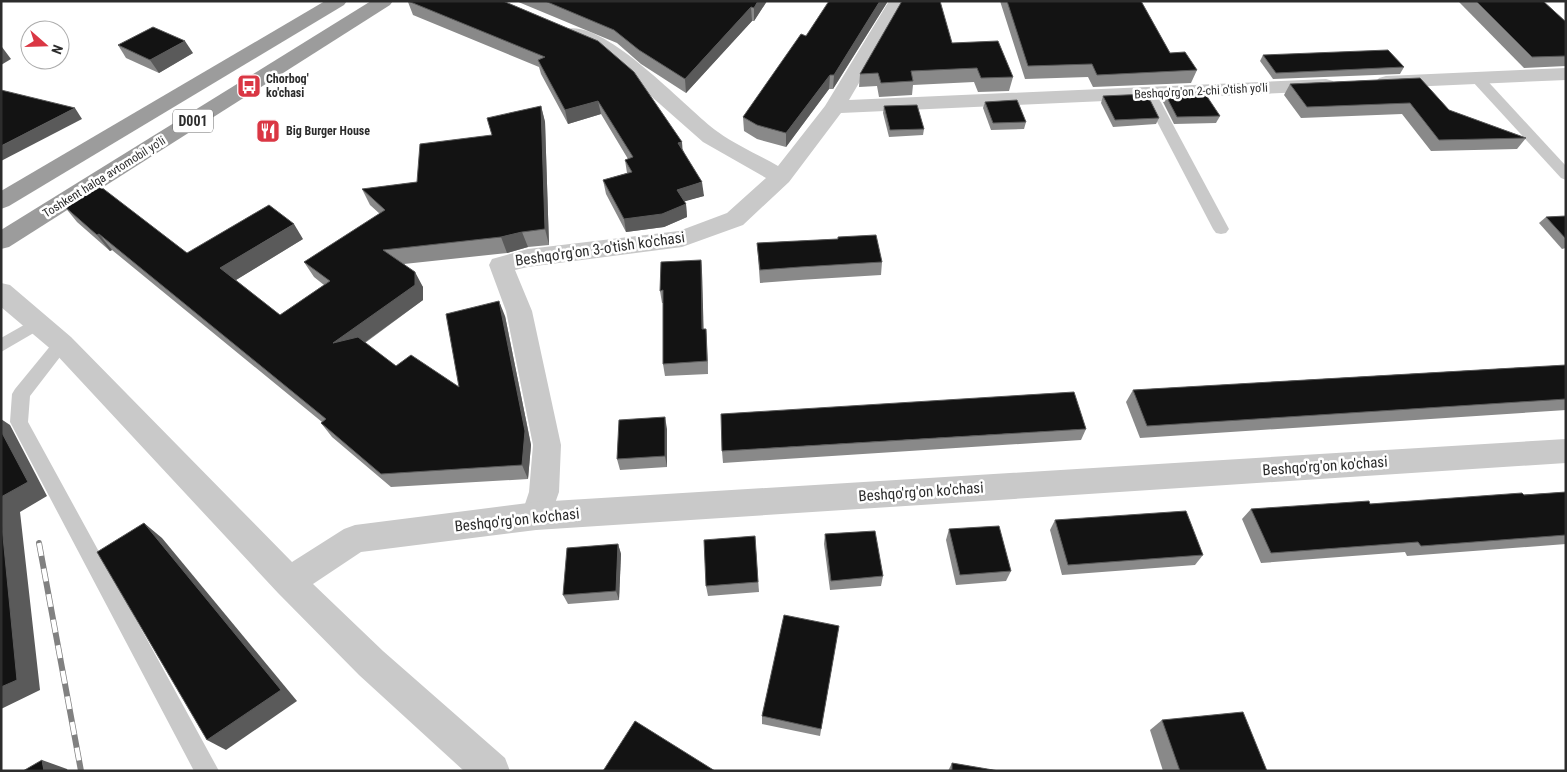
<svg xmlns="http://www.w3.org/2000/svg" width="1567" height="772" viewBox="0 0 1567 772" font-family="'Roboto Condensed',sans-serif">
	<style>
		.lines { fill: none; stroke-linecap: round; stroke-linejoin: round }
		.service { fill: #c9c9c9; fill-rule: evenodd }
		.minor { fill: #c9c9c9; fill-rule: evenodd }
		.tertiary { fill: #c9c9c9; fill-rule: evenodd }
		.trunk { fill: #9c9c9c; fill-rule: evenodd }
		.rail-casing { stroke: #818181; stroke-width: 6 }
		.rail { stroke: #fff; stroke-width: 4.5; stroke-dasharray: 13; stroke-linecap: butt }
		.wall { fill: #898989 }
		.shaded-wall { fill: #5a5a5a }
		.building { fill: #131313; stroke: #5a5a5a }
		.labels { text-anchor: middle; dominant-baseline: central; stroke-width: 5; stroke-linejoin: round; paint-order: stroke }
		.far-poi-label { font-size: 12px; font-weight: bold; fill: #2c2c2c; stroke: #fff; text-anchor: start }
		.far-street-label { font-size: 12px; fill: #2c2c2c; stroke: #fff }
		.shield { fill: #fff; stroke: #6b6b6b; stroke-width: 1 }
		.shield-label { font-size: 14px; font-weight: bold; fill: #2c2c2c }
		.street-label { font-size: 15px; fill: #2c2c2c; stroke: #fff }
	</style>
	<rect width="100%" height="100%" fill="#fff"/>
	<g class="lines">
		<!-- service -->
		<g class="service">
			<path d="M1477,74L1482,75L1566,166V180L1561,178L1472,81L1471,78L1472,75Z"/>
			<path d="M1149,89L1156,93L1229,229L1226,233L1221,234L1216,233L1213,229L1142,93Z"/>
			<path d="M38,317L44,319L46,323L44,327L1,352V338Z"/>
			<path d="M62,338L68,339L70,344L30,396L28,422L219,771H194L10,422L12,394L15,389L56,339Z"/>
		</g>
		<!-- minor -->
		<g class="minor">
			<path d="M889,1H907L849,100L1326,79L1333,81L1336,85L1333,89L1326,91L841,113L789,182L743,225L682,247L528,267L515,270L532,311L561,445L559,492L547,526L536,530L525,526L521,516L529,492L533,445L506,311L489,265L492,259L528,249L679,231L727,213L766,178L703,142L602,53L566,37L563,33L566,29C606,19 686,109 718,132C736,145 759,155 778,166L825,106Z"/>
			<path d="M1566,68V80L1386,88L1379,86L1376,82L1379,78L1386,76Z"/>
		</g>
		<!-- tertiary -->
		<path class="tertiary" d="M1,283L10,285L71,337L292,562L344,529L355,525L536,502L1566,439V463L536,530L361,552L313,584L383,651L505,758L510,771H464L359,675L278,593L53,351L1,307Z"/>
		<!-- trunk -->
		<g class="trunk">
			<path d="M325,1H347L344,5L9,206L1,209V191Z"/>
			<path d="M371,1H393L390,5L9,247L1,249V230Z"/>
		</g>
		<!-- rail casing -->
		<g class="rail-casing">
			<path id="rail" d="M39,543L81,771"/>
		</g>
		<!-- rail -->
		<use href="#rail" class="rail"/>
	</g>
	<!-- wall -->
	<g class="wall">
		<path d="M503,1L683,150L704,196L684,201L686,204L687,217L664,227L626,232L606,194L603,180L627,173L625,160L628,159L601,114L568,124L541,74L539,67L413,15L408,2Z"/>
		<path d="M516,1H767L754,21H752L686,93L641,64L617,43Z"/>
		<path d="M888,1L833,89H829L786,147L757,139L744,131L743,117L806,36Z"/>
		<path d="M1000,1H1141L1170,53L1197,70L1191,83L1093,87L1088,77L1025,79Z"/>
		<path d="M1458,1H1543L1566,22V66L1524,68Z"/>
		<path d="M952,43L1013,77L1009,91L978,92L974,82L913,85L912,95L879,97L877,86L859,87L860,74Z"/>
		<path d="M118,45L193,53L159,73L126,58Z"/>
		<path d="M1263,55L1404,67L1400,74L1273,79L1260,61Z"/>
		<path d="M1420,78L1449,110L1526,138L1517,149L1431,151L1402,114L1301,118L1284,95L1290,84Z"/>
		<path d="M1165,94L1220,116L1216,123L1174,124L1162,100Z"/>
		<path d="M1103,96L1159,118L1156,124L1113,127L1101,103Z"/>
		<path d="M985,102L1026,122L1024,129L991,130L983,108Z"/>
		<path d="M541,106L545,122L549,245L528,247L507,253L404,264L423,287V300L365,343L396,366L459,387L505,316L531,445L528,479L391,487L332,437L321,423L322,422L112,250L110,251L77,222L64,206L187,253L303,239L236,280L280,315L324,285L314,277L304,262L380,214L370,205L362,189L417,182Z"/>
		<path d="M884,106L924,129L923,135L889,137L883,113Z"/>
		<path d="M1566,216V248L1562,249L1539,223L1546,217Z"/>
		<path d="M838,239L882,262L881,275L799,280L760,283L757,243Z"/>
		<path d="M701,260L702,272L703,329H706L708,374L665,376L663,364V303H662L660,291Z"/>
		<path d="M1566,365V410L1140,438L1126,402L1133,390Z"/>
		<path d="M667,429V467L620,470L617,459Z"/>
		<path d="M1086,429L1081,440L723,463L722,451Z"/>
		<path d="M1566,492V544L1407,556L1405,552L1261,563L1242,519L1251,509L1370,504Z"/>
		<path d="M1055,520L1203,555L1195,565L1062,575L1050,530Z"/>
		<path d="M949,529L1011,571L1006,581L956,585L946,540Z"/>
		<path d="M825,534L883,576L881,586L830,590L824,544Z"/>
		<path d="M755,536L759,592L708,596L706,586Z"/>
		<path d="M618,544L621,554L619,600L568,604L563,595Z"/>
		<path d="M839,626L820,736L762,724V716Z"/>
		<path d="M1162,720L1267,771H1163L1150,730Z"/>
		<path d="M952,763L999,771H948Z"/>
	</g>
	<!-- shaded-wall -->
	<g class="shaded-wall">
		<path d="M758,1H767L754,21V8Z"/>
		<path d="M880,1H888L833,89L834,75Z"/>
		<path d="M751,7L752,21L686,93L685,79Z"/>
		<path d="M185,41L193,53L159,73L150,60Z"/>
		<path d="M1,47H2L11,59L1,65Z"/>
		<path d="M830,75L829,89L786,147V133Z"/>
		<path d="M598,101L601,114L568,124L565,110Z"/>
		<path d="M541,106L545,122L549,245L545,229Z"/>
		<path d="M75,108L82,119L1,161V146Z"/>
		<path d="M682,142L683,155L678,143Z"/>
		<path d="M702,182L704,196L679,203L677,190Z"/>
		<path d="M686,204L687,217L664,227L626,232L624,219Z"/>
		<path d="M294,224L303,239L231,283L220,268Z"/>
		<path d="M522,232L528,247L507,253L501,237Z"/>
		<path d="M99,234L112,250L110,251L97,235Z"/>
		<path d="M701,260L702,272L704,342L702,329Z"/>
		<path d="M415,272L423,287V300L343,358L333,343Z"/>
		<path d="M499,301L505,316L531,445L528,479L522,465Z"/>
		<path d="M706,329L707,341L708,374L707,361Z"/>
		<path d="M665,417L667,429V467L665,456Z"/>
		<path d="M1,419L10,425L47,496L20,512L40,690L1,709Z"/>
		<path d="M144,523L162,538L297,701L226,750L207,740Z"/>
		<path d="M618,544L621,554L619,600L616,591Z"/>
		<path d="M42,760L67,769L68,771H44Z"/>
	</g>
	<!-- building -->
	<g class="building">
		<path d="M408,1H503L598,41L634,72L682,142L678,143L702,182L677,190L686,204L662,214L624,219L603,180L632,172L625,160L633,157L598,101L565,110L538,60L545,57Z"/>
		<path d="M545,1H758L754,8L751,7L685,79L639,50L614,30Z"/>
		<path d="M829,1H880L834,75H830L786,133L757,125L743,117L801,34L806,36Z"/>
		<path d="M902,1H940L952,43L998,41L1013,77L981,78L977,68L911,71L913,81L881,83L878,73L860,74Z"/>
		<path d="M1007,1H1141L1170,53L1185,52L1197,70L1097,75L1092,64L1028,66Z"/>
		<path d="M1476,1H1543L1566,22V56L1532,57Z"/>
		<path d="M153,27L185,41L150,60L118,45Z"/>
		<path d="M1388,50L1404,67L1276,73L1263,55Z"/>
		<path d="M1420,78L1449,110L1526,138L1439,140L1410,103L1307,107L1290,84Z"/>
		<path d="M1,90L75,108L1,146Z"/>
		<path d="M1204,92L1220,116L1177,117L1165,94Z"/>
		<path d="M1147,94L1159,118L1115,120L1103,96Z"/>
		<path d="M1017,100L1026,122L993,123L985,102Z"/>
		<path d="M917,105L924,129L890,130L884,106Z"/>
		<path d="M541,106L545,229L522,232L501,237L383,250L415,272V285L333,343L358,337L396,366L411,355L459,387L446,314L499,301L525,431L522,465L381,474L321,423L326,419L99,234L97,235L64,206L101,187L187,253L269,205L294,224L220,268L280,315L330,281L304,262L385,210L362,189L417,182L420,144L492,135L487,118Z"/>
		<path d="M1566,216V239L1546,217Z"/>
		<path d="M876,235L882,262L800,267L760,270L757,243L838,239V237Z"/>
		<path d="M701,260L702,329H706L707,361L663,364V290L660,291L661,262Z"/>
		<path d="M1566,365V399L1147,426L1133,390Z"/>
		<path d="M1074,392L1086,429L722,451L721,414Z"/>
		<path d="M665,417V456L617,459L619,420Z"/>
		<path d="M1,431L28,482L1,497Z"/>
		<path d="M1566,492V535L1421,546L1418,542L1271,553L1251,509L1369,501L1370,504L1522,493L1524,495Z"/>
		<path d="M1186,511L1203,555L1068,565L1055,520Z"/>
		<path d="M1,516L17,680L1,687Z"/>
		<path d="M144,523L281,690L207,740L97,552Z"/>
		<path d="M999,526L1011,571L960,575L949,529Z"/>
		<path d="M875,531L883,576L831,581L825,534Z"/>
		<path d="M755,536L758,582L706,586L704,540Z"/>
		<path d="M618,544L616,591L563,595L567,548Z"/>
		<path d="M784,615L839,626L821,729L762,716Z"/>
		<path d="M1243,712L1267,771H1180L1162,720Z"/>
		<path d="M635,721L715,771H603Z"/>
		<path d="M42,760L44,771H23Z"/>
		<path d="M952,763L999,771H952Z"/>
	</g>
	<!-- icons -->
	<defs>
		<g id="bus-square" transform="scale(1.25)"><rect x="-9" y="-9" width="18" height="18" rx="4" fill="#da3744" stroke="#fff"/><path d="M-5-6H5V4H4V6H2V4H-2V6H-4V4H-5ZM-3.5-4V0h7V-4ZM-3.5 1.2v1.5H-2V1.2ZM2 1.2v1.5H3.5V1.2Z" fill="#fff"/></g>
		<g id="restaurant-square" transform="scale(1.25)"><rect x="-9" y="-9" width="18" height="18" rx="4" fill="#da3744" stroke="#fff"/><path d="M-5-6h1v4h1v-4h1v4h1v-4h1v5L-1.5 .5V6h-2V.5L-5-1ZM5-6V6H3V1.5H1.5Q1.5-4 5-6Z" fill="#fff"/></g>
	</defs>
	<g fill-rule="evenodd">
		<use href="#bus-square" x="249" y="86"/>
		<use href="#restaurant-square" x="268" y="131"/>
	</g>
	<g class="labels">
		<!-- far-poi labels -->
		<g class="far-poi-label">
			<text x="266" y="79">Chorbog'<tspan x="266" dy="14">ko'chasi</tspan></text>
			<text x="286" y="131">Big Burger House</text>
		</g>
		<!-- far-street labels -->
		<g class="far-street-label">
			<text transform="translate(1201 91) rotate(-3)">Beshqo'rg'on 2-chi o'tish yo'li</text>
			<text transform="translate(104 177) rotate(-32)">Toshkent halqa avtomobil yo'li</text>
		</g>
		<!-- shield labels -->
		<rect class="shield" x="173" y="109.5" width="40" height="23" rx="4"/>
		<g class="shield-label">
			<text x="193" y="121">D001</text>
		</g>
		<!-- street labels -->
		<g class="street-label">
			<text transform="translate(600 249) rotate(-8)">Beshqo'rg'on 3-o'tish ko'chasi</text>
			<text transform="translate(1325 466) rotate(-4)">Beshqo'rg'on ko'chasi</text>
			<text transform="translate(921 492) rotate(-4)">Beshqo'rg'on ko'chasi</text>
			<text transform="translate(517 520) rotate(-6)">Beshqo'rg'on ko'chasi</text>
		</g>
	</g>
	<!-- border -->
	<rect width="1567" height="772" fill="none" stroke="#2c2c2c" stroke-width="5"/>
	<!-- north arrow -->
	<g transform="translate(45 45) rotate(110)"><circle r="24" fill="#ffffff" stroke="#ababab"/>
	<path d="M0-4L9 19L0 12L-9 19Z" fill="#da3744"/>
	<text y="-8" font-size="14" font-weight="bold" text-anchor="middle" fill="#2c2c2c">N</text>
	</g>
</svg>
